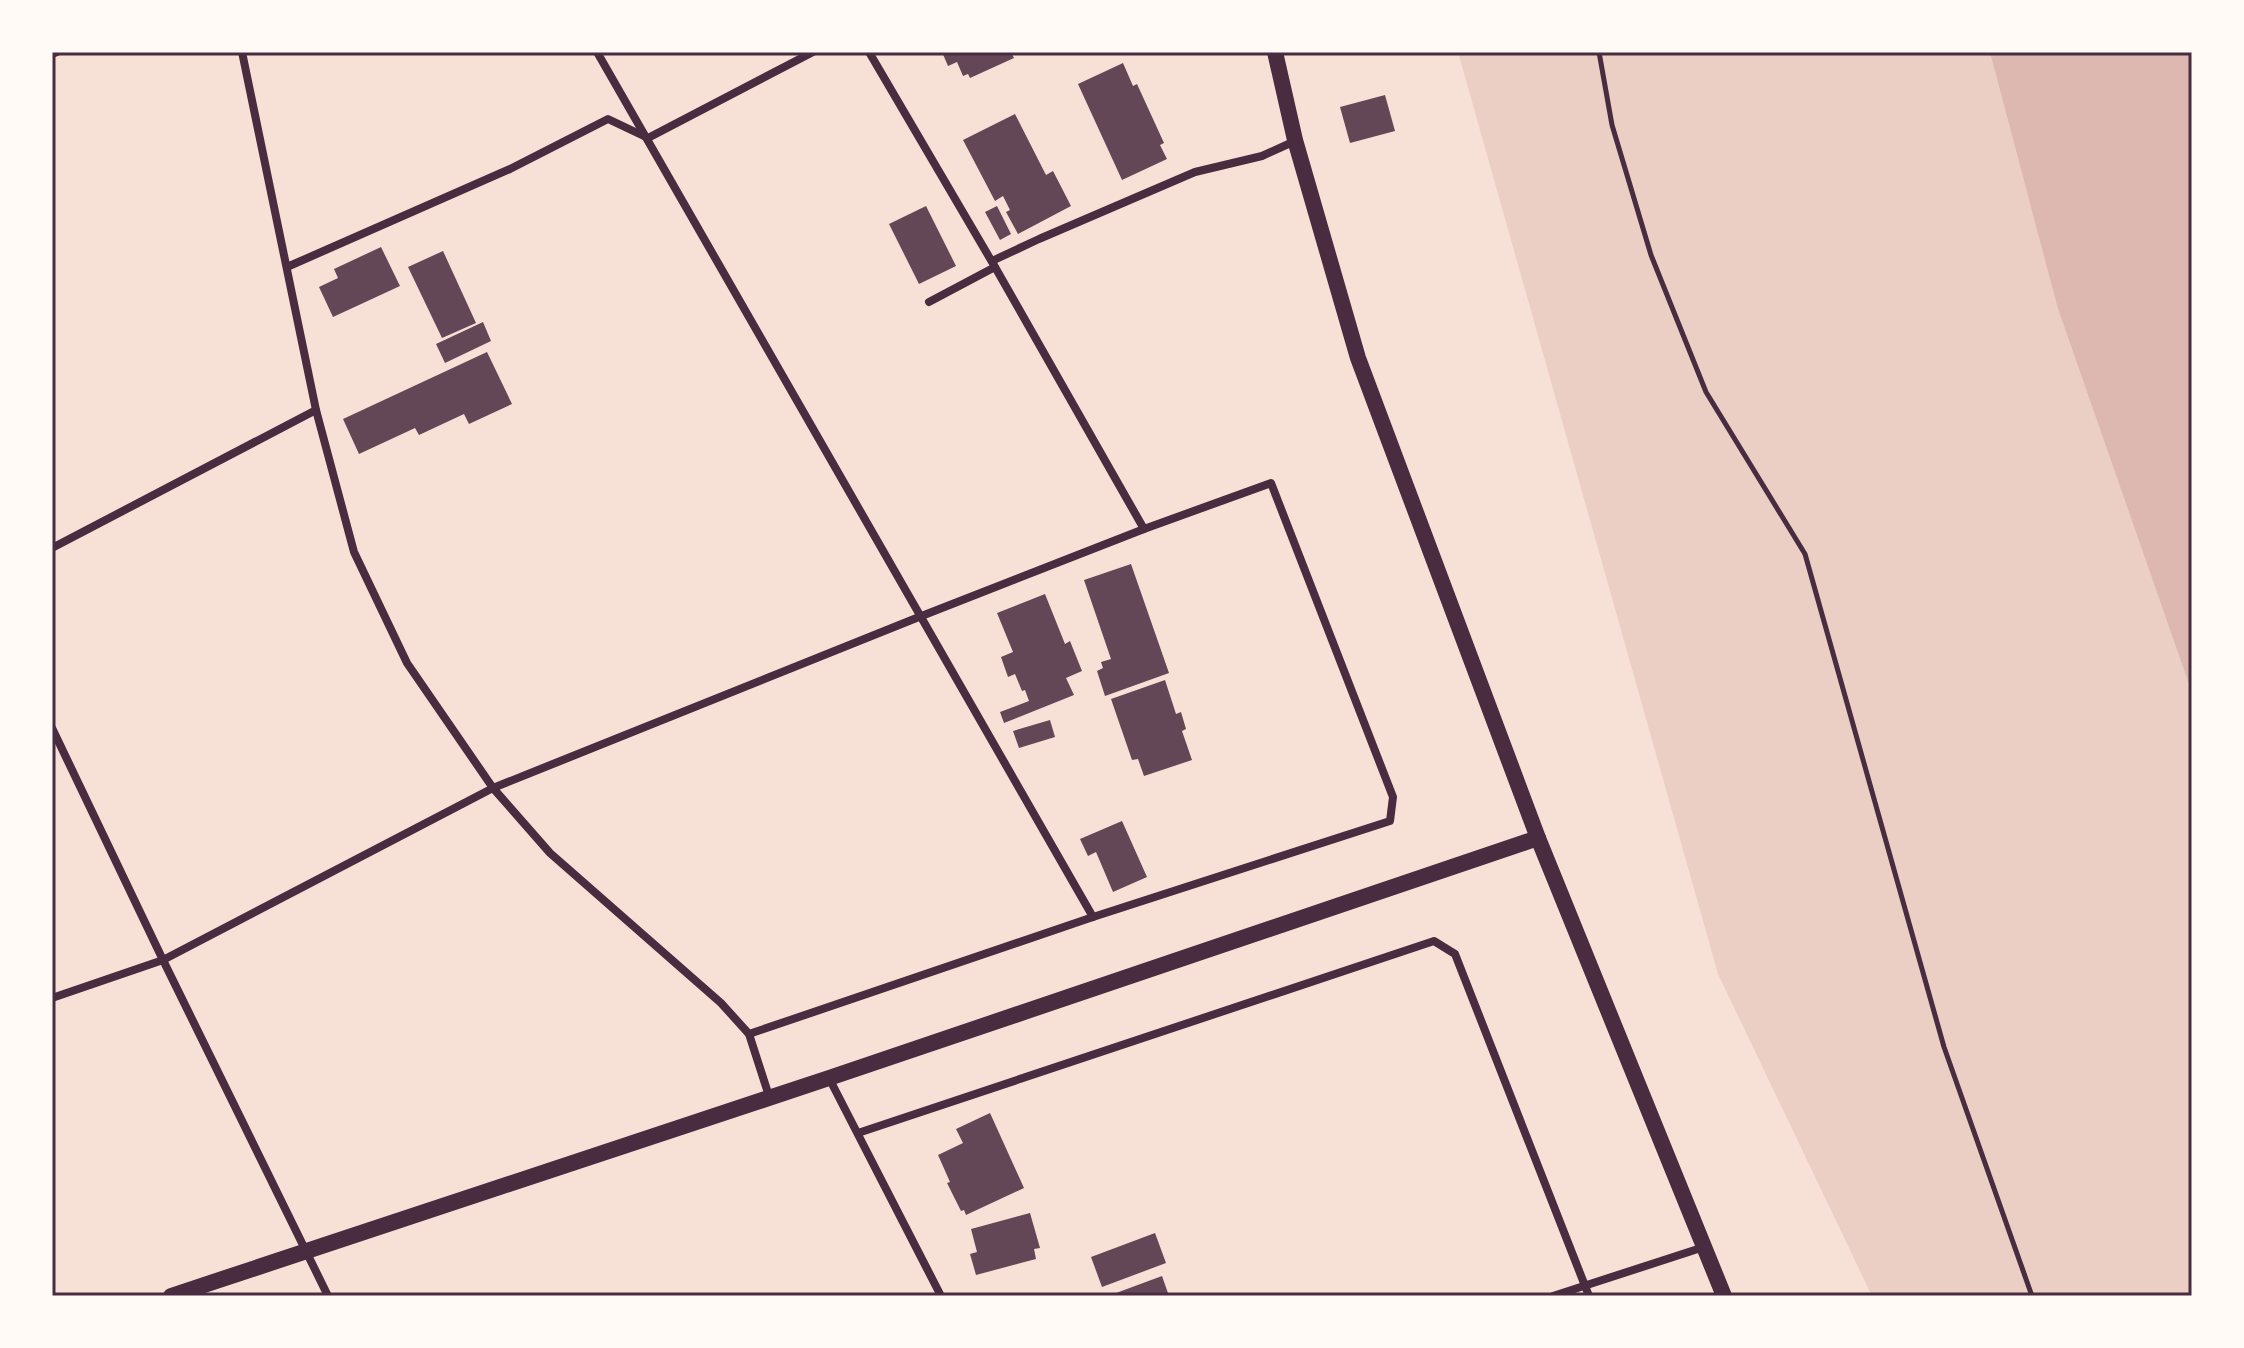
<svg xmlns="http://www.w3.org/2000/svg" width="2244" height="1348" viewBox="0 0 2244 1348" font-family="Manrope,sans-serif">
	<style>
		.green { fill: #ebcfc5 }
		.water { fill: #dcb8b0 }
		.building { fill: #644757 }
		.lines { fill: none; stroke-linecap: round; stroke-linejoin: round }
		.path { stroke: #4a2c40; stroke-width: 5 }
		.minor { stroke: #4a2c40; stroke-width: 8 }
		.secondary { stroke: #4a2c40; stroke-width: 16 }
		.neatline { fill: none; stroke: #4a2c40; stroke-width: 3 }
	</style>
	<rect width="100%" height="100%" fill="#f7e1d7"/>
	<!-- green -->
	<path class="green" d="M1458,52H2019L2058,309L2192,693V1296H1872L1718,974Z"/>
	<!-- water -->
	<path class="water" d="M1990,52H2192V693L2058,309Z"/>
	<!-- building -->
	<g class="building">
		<path d="M942,52H1011L1014,58L970,78L968,74L963,76L957,62L948,66Z"/>
		<path d="M1123,63L1133,86L1137,84L1164,143L1160,145L1167,159L1122,180L1078,84Z"/>
		<path d="M1385,95L1395,131L1350,143L1340,107Z"/>
		<path d="M1015,114L1046,175L1053,171L1071,206L1018,234L1006,212L1010,210L1003,196L995,201L963,140Z"/>
		<path d="M926,206L956,266L919,284L889,224Z"/>
		<path d="M997,206L1011,234L1000,240L985,212Z"/>
		<path d="M381,247L400,286L333,317L319,287L338,278L334,269Z"/>
		<path d="M443,251L476,323L442,338L408,267Z"/>
		<path d="M483,322L491,341L445,363L436,344Z"/>
		<path d="M487,352L512,404L469,424L464,414L419,435L415,428L359,454L343,419Z"/>
		<path d="M1131,564L1169,673L1105,696L1097,671L1103,668L1101,662L1111,659L1084,580Z"/>
		<path d="M1045,594L1065,644L1070,641L1082,671L1066,678L1074,695L1004,723L1000,712L1029,701L1025,690L1022,691L1015,674L1008,677L1001,657L1013,652L997,613Z"/>
		<path d="M1165,680L1176,714L1181,712L1186,729L1182,731L1192,760L1144,776L1138,759L1132,760L1111,699Z"/>
		<path d="M1050,720L1055,737L1019,748L1013,731Z"/>
		<path d="M1122,821L1147,877L1113,892L1096,852L1088,856L1080,839Z"/>
		<path d="M990,1113L1024,1188L966,1215L964,1210L961,1211L947,1183L950,1182L938,1155L963,1143L956,1129Z"/>
		<path d="M1030,1213L1040,1248L1034,1249L1036,1259L976,1275L970,1254L977,1252L971,1229Z"/>
		<path d="M1155,1233L1166,1263L1102,1287L1091,1257Z"/>
		<path d="M1162,1276L1169,1296H1108Z"/>
	</g>
	<g class="lines">
		<!-- path -->
		<path class="path" d="M1599,52L1612,125L1651,255L1706,392L1805,554L1944,1047L2032,1296"/>
		<!-- minor -->
		<g class="minor">
			<path d="M242,52L316,410L354,552L407,663L493,788L550,853L721,1003L749,1034L769,1096"/>
			<path d="M597,52L1093,917"/>
			<path d="M869,52L995,267L1144,529"/>
			<path d="M52,54L57,52"/>
			<path d="M992,261L1039,239L1195,172L1262,156L1295,141"/>
			<path d="M287,267L510,169L608,119L648,138L813,52"/>
			<path d="M929,302L995,267"/>
			<path d="M52,548L316,410"/>
			<path d="M52,728L163,960L328,1296"/>
			<path d="M52,998L163,960L493,788L919,617L1144,529L1271,483L1393,797L1390,821L1093,917L749,1034"/>
			<path d="M829,1078L941,1296"/>
			<path d="M858,1133L1434,941L1455,954L1589,1296"/>
			<path d="M1553,1296L1704,1247"/>
		</g>
		<!-- secondary -->
		<g class="secondary">
			<path d="M1275,52L1295,140L1358,358L1538,838L1724,1296"/>
			<path d="M171,1296L829,1078L1538,838"/>
		</g>
	</g>
	<!-- border -->
	<rect width="2244" height="1348" fill="none" stroke="#fffaf5" stroke-width="108"/>
	<rect x="54" y="54" width="2136" height="1240" class="neatline"/>
</svg>
